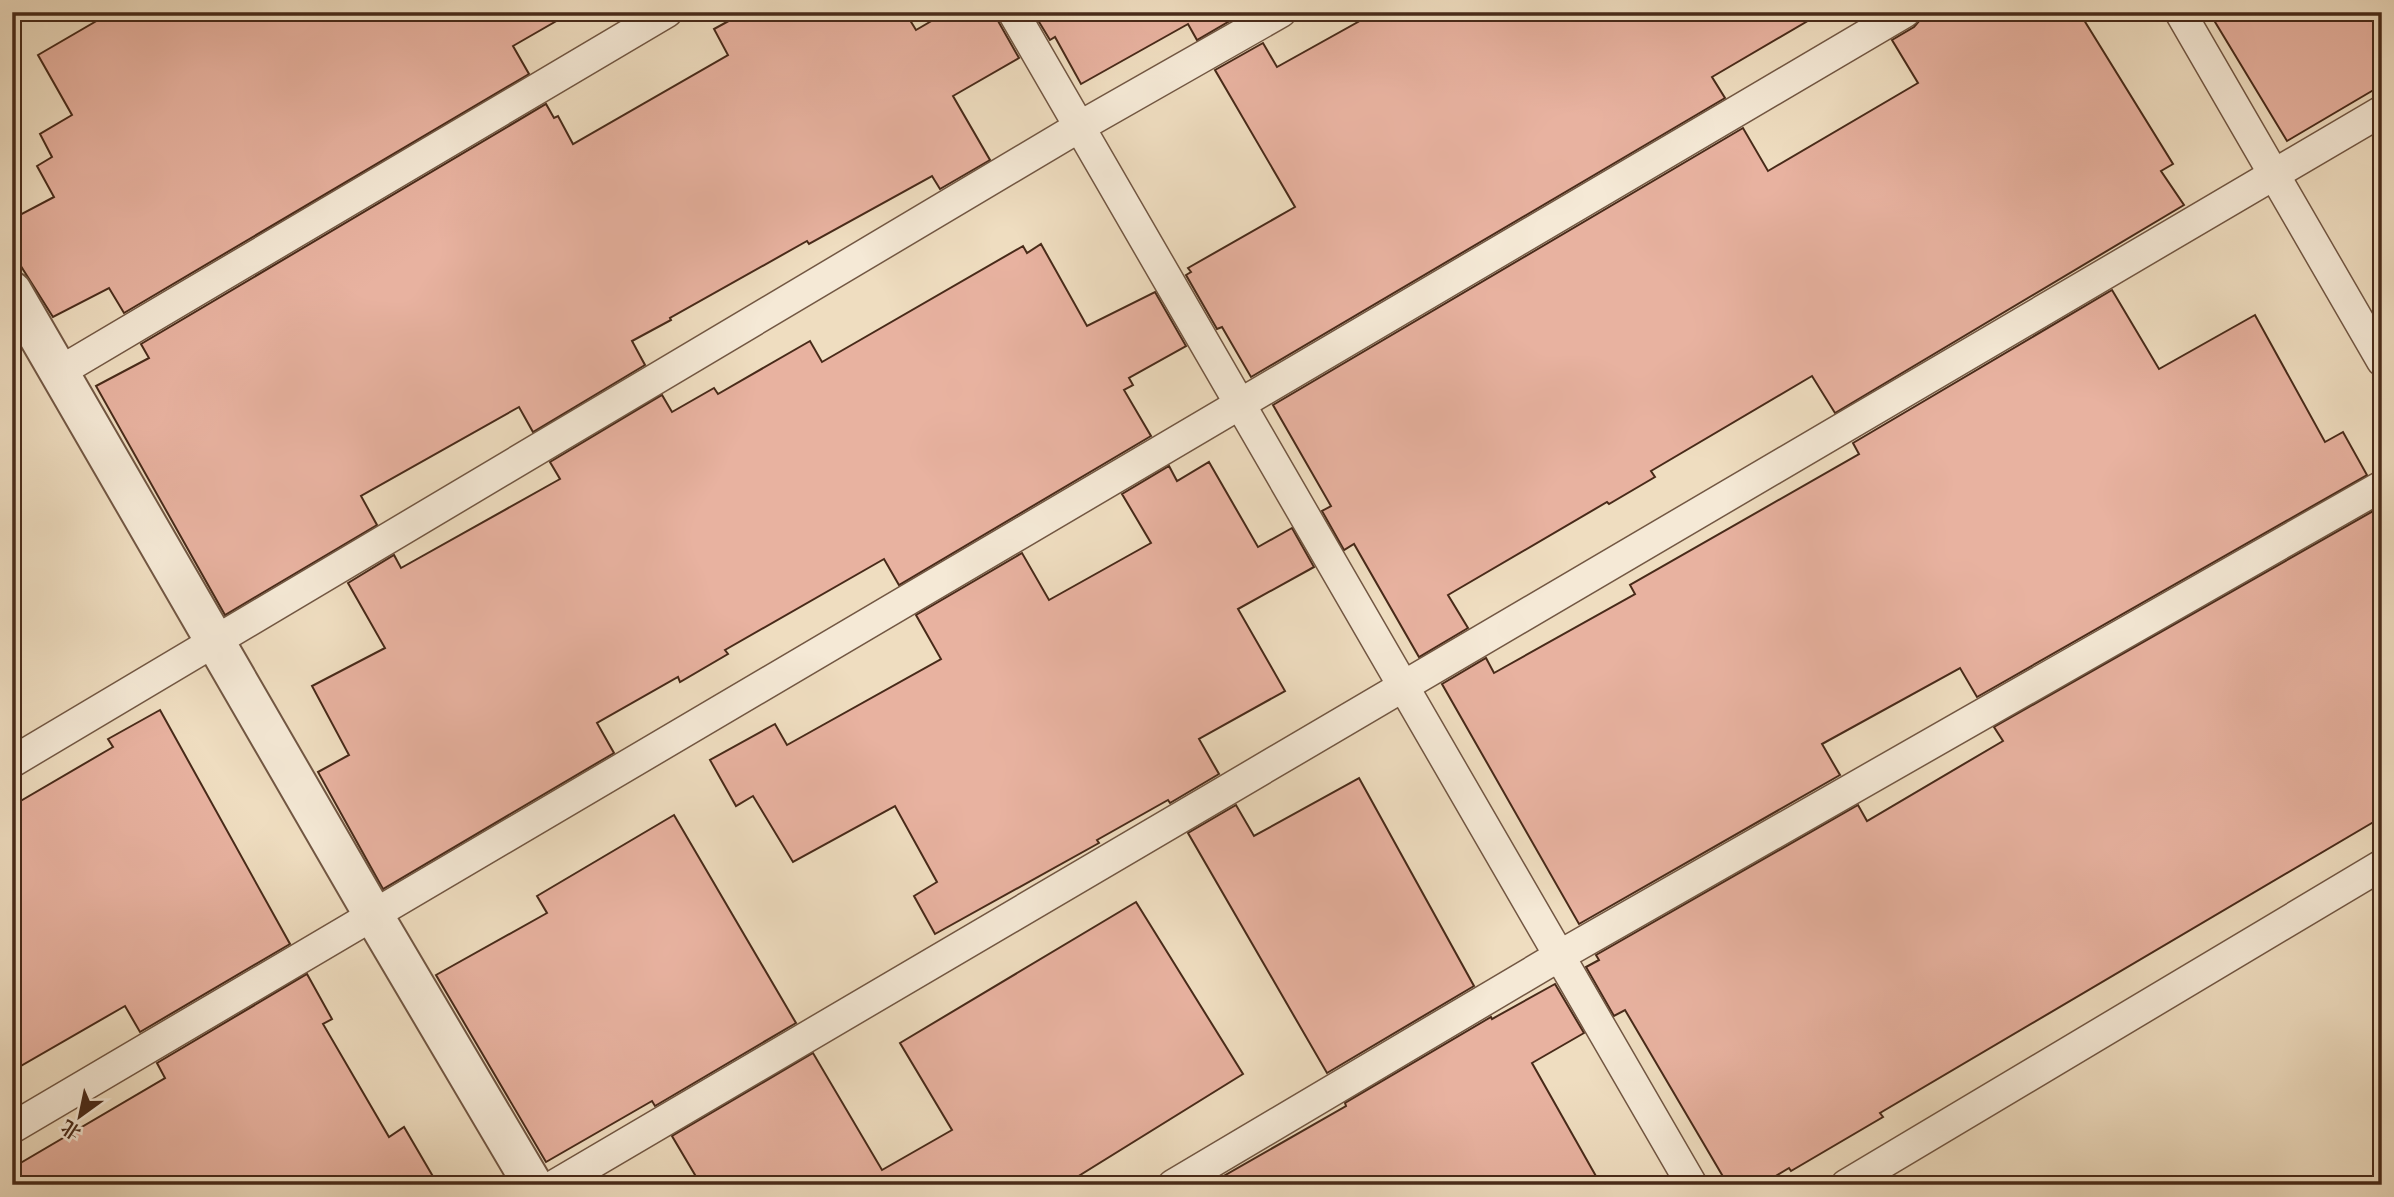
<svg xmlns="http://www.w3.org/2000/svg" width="2394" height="1197" viewBox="0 0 2394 1197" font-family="Alegreya,'Noto Serif SC',serif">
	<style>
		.building { fill: #e8b2a0; stroke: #482a19; stroke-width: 2 }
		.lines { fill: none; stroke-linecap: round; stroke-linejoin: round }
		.lane-casing { stroke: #725743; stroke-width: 33 }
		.street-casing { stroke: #725743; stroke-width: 42 }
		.lane { stroke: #f5e9d6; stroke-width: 30 }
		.street { stroke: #f5e9d6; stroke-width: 38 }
	</style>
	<rect width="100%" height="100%" fill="#efddc0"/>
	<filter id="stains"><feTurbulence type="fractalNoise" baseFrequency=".00286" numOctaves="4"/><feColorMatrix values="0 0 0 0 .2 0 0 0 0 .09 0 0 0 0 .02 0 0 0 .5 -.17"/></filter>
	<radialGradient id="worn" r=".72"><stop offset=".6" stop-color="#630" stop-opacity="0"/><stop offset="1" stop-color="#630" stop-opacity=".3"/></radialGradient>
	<!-- building -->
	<g class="building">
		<path d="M112,12H572L513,46L529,74L124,313L109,288L53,317L12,252V219L54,197L37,166L52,157L40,134L72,115L38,55Z"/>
		<path d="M745,12H905L916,30L947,12H996L998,21L1019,58L953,96L990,160L940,189L932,176L809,244L807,241L670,318L671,320L632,341L645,365L533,432L519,407L361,496L377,525L225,615L96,386L149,358L141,344L546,104L554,118L558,116L573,144L728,55L714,29Z"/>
		<path d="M1033,12H1245L1197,40L1188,24L1081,84L1055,37L1050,40Z"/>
		<path d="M1376,12H1823L1712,77L1725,98L1251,377L1222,327L1217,329L1186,275L1191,272L1188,268L1295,207L1215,70L1263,43L1277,67Z"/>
		<path d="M1922,12H2079L2173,164L2161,171L2184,205L1835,413L1812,376L1651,471L1655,477L1609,504L1607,502L1448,595L1468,628L1419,657L1354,544L1344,550L1322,511L1331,506L1273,405L1743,128L1768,171L1918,83L1892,40L1914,27L1920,20Z"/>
		<path d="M2209,12H2382V85L2287,141Z"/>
		<path d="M1041,244L1087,326L1155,292L1186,346L1129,378L1133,385L1124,390L1151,436L899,585L884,559L725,650L728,654L680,682L678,677L597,723L614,753L383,889L318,772L349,755L312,686L385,648L348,583L394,555L401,568L560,479L550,462L662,395L672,412L714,388L718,394L810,341L822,362L1023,246L1027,253Z"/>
		<path d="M2112,290L2159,369L2255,315L2325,442L2343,432L2367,475L1977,697L1960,668L1822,744L1840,775L1579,924L1442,684L1486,658L1494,673L1635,594L1630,585L1859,454L1853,443Z"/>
		<path d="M1209,462L1258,547L1292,528L1314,567L1238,609L1285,691L1199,739L1219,774L1170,803L1168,800L1097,840L1099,843L935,934L914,896L937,882L895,806L793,862L753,796L736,806L710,760L775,724L787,745L941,659L916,615L1022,553L1049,600L1151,543L1122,494L1169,466L1177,481Z"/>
		<path d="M2382,506V817L1880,1113L1883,1117L1791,1171L1789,1168L1761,1185H1728L1625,1010L1614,1016L1586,967L1599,960L1596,955L1858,805L1867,821L2003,741L1994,727Z"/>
		<path d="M160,710L290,944L140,1032L125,1006L12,1071V806L113,747L108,739Z"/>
		<path d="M1359,778L1474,986L1327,1073L1188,833L1236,805L1254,836Z"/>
		<path d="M674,815L796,1023L655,1106L652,1101L546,1162L436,975L547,913L537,896Z"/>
		<path d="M1136,902L1243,1074L1064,1185H701L672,1136L813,1053L882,1170L952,1130L900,1043Z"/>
		<path d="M307,974L332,1019L323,1024L389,1137L404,1127L438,1185H12V1168L165,1078L157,1063Z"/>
		<path d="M1555,984L1584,1033L1532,1063L1601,1185H1208L1346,1106L1345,1103L1491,1017L1492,1019Z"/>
	</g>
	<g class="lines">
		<!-- lane casing -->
		<g class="lane-casing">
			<g id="lane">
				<path d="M1013,12L1692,1185"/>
				<path d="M2180,12L2382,361"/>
				<path d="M59,372L667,12"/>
				<path d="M12,762L1079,127L1281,12"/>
				<path d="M12,1128L1905,12"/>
				<path d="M555,1185L2382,111"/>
				<path d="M1173,1185L1559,956L2382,486"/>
				<path d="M1846,1185L2382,865"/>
			</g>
		</g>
		<!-- street casing -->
		<g class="street-casing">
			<path id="street" d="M12,291L374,916L533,1185"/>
		</g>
		<!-- lane -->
		<use href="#lane" class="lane"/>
		<!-- street -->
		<use href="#street" class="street"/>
	</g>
	<!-- margin -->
	<rect width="2394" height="1197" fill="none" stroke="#efddc0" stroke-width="42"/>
	<rect x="14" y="14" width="2366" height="1169" fill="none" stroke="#482a19" stroke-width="3.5"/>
	<rect x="21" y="21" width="2352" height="1155" fill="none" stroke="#482a19" stroke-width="2"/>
	<!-- north arrow -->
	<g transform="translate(80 1116) rotate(213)" stroke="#f5e9d6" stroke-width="5" paint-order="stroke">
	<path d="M0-5L12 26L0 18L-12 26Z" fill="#482a19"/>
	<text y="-10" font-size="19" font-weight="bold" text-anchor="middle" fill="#482a19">北</text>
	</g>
	<rect width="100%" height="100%" filter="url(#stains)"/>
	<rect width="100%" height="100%" fill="url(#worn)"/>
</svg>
